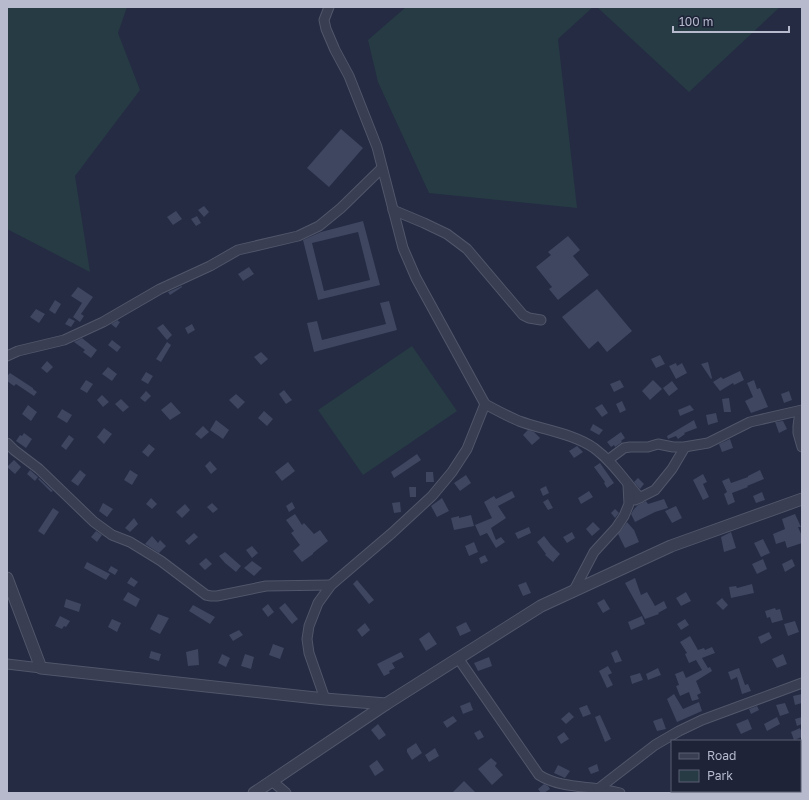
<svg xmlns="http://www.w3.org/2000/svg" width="809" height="800" viewBox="0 0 809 800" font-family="'Golos Text',sans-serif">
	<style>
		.green { fill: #273b44 }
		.building { fill: #3e4660; fill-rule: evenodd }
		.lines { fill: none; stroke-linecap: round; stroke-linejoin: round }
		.minor-casing { stroke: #51566a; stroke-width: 11 }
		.tertiary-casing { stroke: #51566a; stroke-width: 13 }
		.minor { stroke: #393e52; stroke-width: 9 }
		.tertiary { stroke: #393e52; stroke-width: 11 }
	</style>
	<rect width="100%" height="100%" fill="#242b43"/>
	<!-- green -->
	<g class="green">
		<path d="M7,7H127L118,33L140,90L75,176L90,272L7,229Z"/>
		<path d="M406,7H593L558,39L577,208L429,193L378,82L368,40Z"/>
		<path d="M597,7H780L689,92Z"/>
		<path d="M412,346L457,411L363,475L318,410Z"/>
	</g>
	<!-- building -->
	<g class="building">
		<path d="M341,129L363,148L329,187L307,168Z"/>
		<path d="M204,206L209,212L204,217L198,210Z"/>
		<path d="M176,211L182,219L173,225L167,217Z"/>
		<path d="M197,216L201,223L196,226L191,219Z"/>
		<path d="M363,221L380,285L318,300L303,240L321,232ZM358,232L370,280L324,291L312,243Z"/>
		<path d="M568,236L580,250L573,256L589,275L558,300L549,289L552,287L536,267L551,255L548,252Z"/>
		<path d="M249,267L254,274L243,281L238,274Z"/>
		<path d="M182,286V287L170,295L168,292Z"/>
		<path d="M78,287L93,297L81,314L84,316L80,322L73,317L82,303L71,296Z"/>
		<path d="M597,289L632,331L607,352L598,341L589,349L562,317Z"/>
		<path d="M55,300L61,304L55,314L49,310Z"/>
		<path d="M389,301L397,330L314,352L307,323L317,321L322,340L386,324L380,303Z"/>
		<path d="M36,309L45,314L39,323L30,317Z"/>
		<path d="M69,318L75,321L71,327L65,324Z"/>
		<path d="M118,320V321L120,322L116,328L111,324Z"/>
		<path d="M163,324L172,335L167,340L157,328Z"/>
		<path d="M192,324L195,330L188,334L185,328Z"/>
		<path d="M82,338L97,350L91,358L83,352L85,350L74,342Z"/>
		<path d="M112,340L121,347L117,352L108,345Z"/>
		<path d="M167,342L171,345L161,362L156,359Z"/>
		<path d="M261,352L268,359L261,365L254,357Z"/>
		<path d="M660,355L665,364L656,368L651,359Z"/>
		<path d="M47,361L53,367L47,373L41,368Z"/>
		<path d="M708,362L712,378L711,379L701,364Z"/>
		<path d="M676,363L677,366L682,363L687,373L676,379L669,366Z"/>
		<path d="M108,367L117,374L112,381L102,374Z"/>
		<path d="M740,371L744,380L734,385L733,383L720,391L713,382L721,377L723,379Z"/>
		<path d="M146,372L153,376L148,384L141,380Z"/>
		<path d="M10,373L33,388V389L37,392L34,396L16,384L14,386L7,381V376Z"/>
		<path d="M86,380L93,384L87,393L80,389Z"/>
		<path d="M620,380L624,387L614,392L610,384Z"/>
		<path d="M653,380L662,389L650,400L642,391Z"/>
		<path d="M754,380L757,389L760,388L768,407L751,413L745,401L753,397L747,383Z"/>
		<path d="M672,381L678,389L669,396L663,388Z"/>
		<path d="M284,390L292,400L286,404L279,394Z"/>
		<path d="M146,391L151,396L145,402L140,398Z"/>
		<path d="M789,391L792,400L784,403L781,394Z"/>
		<path d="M236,394L245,402L238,409L229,400Z"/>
		<path d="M102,395L109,402L103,407L97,400Z"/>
		<path d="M729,398L731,412H724L722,399Z"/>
		<path d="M121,399L129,407L123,412L115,404Z"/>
		<path d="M622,401L626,410L620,413L616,404Z"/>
		<path d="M171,402L181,413L170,420L161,410Z"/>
		<path d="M602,404L608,413L602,417L595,408Z"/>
		<path d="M28,405L37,412L31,421L22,414Z"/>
		<path d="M690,405L694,410L680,416L678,410Z"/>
		<path d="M62,409L72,415L67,423L57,417Z"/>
		<path d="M264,411L273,419L267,426L258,418Z"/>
		<path d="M716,413L718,422L708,425L706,415Z"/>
		<path d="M216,420L229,430L223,439L210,430Z"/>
		<path d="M694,420L697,428L684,433L685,434L678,439L676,436L668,439L667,436Z"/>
		<path d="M783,421L787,429L779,433L775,422Z"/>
		<path d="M593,424L603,430L599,435L590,430Z"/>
		<path d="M203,426L209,432L201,439L195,434Z"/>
		<path d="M104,428L112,434L104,444L97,437Z"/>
		<path d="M528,430L534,432L540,438L532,445L523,435Z"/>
		<path d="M621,432L625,438L621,441L622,442L615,447L614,445L611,447L607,442Z"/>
		<path d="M24,433L32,439L26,448L16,441L20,435L22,436Z"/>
		<path d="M69,435L74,439L66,450L61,446Z"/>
		<path d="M730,439L733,448L722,452L719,444Z"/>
		<path d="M149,444L155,449L148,457L142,452Z"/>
		<path d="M577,446L583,452L574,458L569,451Z"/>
		<path d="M417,454L421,460L394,478L391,472Z"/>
		<path d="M14,460L21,467L15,474L7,467Z"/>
		<path d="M210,461L217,469L211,474L205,466Z"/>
		<path d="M288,462L295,471L282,481L275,472Z"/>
		<path d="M600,463L614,483L607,488L604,483L605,482L594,467Z"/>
		<path d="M30,470L38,477L35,481L27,474Z"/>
		<path d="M80,470L86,475L78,486L71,481Z"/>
		<path d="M130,470L138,475L132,485L124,480Z"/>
		<path d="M760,470L764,479L747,486L748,487L732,493L735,502L728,505L724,494L727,492L722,481L729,478L731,483L748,477V476Z"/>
		<path d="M426,472H433L434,482H426Z"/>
		<path d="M703,474L707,482L703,484L709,497L703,500L693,480Z"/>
		<path d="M466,475L471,483L460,491L454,483Z"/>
		<path d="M39,478L53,491L51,492L38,479Z"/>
		<path d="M638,478L644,484L640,489L634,482Z"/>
		<path d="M546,486L549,493L543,496L540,489Z"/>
		<path d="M409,487H416V497H410Z"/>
		<path d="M512,491L515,497L498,506L506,518L491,528L496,540L501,537L505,542L496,548L487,533L480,536L475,525L492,518L484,502L494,496L496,499Z"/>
		<path d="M589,491L593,497L581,504L578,498Z"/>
		<path d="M762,492L765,500L756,503L753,496Z"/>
		<path d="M151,498L157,504L152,509L146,504Z"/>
		<path d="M442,498L449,511L437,517L431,506Z"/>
		<path d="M548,499L553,508L548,510L543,502Z"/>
		<path d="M664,499L668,508L655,512L635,522L631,514L634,509L638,505L646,501L648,504Z"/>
		<path d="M292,502L295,508L289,512L286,506Z"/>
		<path d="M400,502L401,512L394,513L392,503Z"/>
		<path d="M103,503L113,509L107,517L99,511Z"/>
		<path d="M212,503L218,509L213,513L207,507Z"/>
		<path d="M185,504L190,510L182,518L176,512Z"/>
		<path d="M676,506L682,518L672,523L665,511Z"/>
		<path d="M53,508L59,512L44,535L38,531Z"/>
		<path d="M615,509L619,513L615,518L611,513Z"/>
		<path d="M295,514L302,525L304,523L314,534L320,530L328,541L313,553V554L302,562L293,551L300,545L291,533L294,531L286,520Z"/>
		<path d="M795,514L801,527H798L802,536V543L787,548L785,541L776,544L773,534L785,529L782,519Z"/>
		<path d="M471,515L474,526L454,530L451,518L459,516V518Z"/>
		<path d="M134,518L138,524L130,532L125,528Z"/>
		<path d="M593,522L600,529L592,536L586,529Z"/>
		<path d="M627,522L634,530L639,542L625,548L618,534Z"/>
		<path d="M529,527L531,533L518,539L515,533Z"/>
		<path d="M96,531L102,535L97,542L91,537Z"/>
		<path d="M572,532L575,538L567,543L563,537Z"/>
		<path d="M731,532L736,548L724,552L721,537Z"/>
		<path d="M194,533L198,537L189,545L185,541Z"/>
		<path d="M152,536L158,543L160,540L166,546L159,553L145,544Z"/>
		<path d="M544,536L551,545L560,554L553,562L545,555L546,554L537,542Z"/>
		<path d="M763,539L770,553L761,557L754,543Z"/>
		<path d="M474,542L478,552L469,556L465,546Z"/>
		<path d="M252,546L258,553L252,558L246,550Z"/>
		<path d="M225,552L241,566L236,572L225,563L219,556Z"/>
		<path d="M485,555L488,561L481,564L479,558Z"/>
		<path d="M206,558L212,564L205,570L199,564Z"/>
		<path d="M763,559L767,569L757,574L752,564Z"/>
		<path d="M792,559L795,566L785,572L782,564Z"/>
		<path d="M252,561L262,568L254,576L244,568Z"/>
		<path d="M87,562L110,574L106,580L84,568Z"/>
		<path d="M111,566L118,570L115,575L108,571Z"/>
		<path d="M131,577L138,582L134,587L127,583Z"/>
		<path d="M635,578L641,595L647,592L655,606L664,601L667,608L658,613L659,614L645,619L625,583Z"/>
		<path d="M357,580L374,600L369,604L353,584Z"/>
		<path d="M526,582L531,593L523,596L518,585Z"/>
		<path d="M752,584L754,593L731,598L729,587L736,586L737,588Z"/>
		<path d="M128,592L140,599L136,607L123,600Z"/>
		<path d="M686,592L691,601L681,606L676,598Z"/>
		<path d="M722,598L728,605L723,610L716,603Z"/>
		<path d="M66,599L81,604L79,612L64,607Z"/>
		<path d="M604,599L610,609L603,613L597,603Z"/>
		<path d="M285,603L298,619L292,624L279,608Z"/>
		<path d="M268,604L274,612L268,617L262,609Z"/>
		<path d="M193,605L215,617L210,624L189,611Z"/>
		<path d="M775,608L776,610L780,609L783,620L772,623L770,617L767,618L765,611Z"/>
		<path d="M158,614L169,618L160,634L150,629Z"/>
		<path d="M60,616L70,621L66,627L64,626L62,629L55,626Z"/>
		<path d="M642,616L645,624L631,630L628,622Z"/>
		<path d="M112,619L121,623L117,632L108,627Z"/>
		<path d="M685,619L689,625L681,630L677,624Z"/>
		<path d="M795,621L799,632L788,636L784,624Z"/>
		<path d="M466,622L471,631L460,636L456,627Z"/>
		<path d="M365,623L370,630L362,637L357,630Z"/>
		<path d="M239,630L243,635L233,641L229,635Z"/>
		<path d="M429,632L437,644L426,651L419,639Z"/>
		<path d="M769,632L772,638L761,644L758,637Z"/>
		<path d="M690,636L698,650L704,648L705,650L712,647L715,653L702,658L708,668L710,667L712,671L696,681L701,693L697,695L699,699L692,701L689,692L680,696L676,686L679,685L675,674L683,671L686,678L702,670L696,660L689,663L685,654L687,653L680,642Z"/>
		<path d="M273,644L284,648L280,659L269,655Z"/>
		<path d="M198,649L199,665L188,666L186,652Z"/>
		<path d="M617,650L622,661L615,663L611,653Z"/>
		<path d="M151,651L161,654L159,661L149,658Z"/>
		<path d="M401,652L404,657L392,663L395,668L389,671L390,673L384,676L377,664Z"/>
		<path d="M222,654L230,658L226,667L218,663Z"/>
		<path d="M245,654L254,657L251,669L241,666Z"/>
		<path d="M783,654L787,664L777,668L772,659Z"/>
		<path d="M489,657L492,666L478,671L474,663Z"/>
		<path d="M608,666L612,673L608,675L613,685L607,688L599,671Z"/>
		<path d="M658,668L661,675L648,680L646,674Z"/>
		<path d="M739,668L745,685L748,684L751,691L742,694L737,677L731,680L728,672Z"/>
		<path d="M640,673L643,680L632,684L630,676Z"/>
		<path d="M674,694L683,709L699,702L702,711L677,722L667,699Z"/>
		<path d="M802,694V703L795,705L793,696Z"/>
		<path d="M470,702L473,710L463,714L460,706Z"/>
		<path d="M785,703L789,713L780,716L776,705Z"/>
		<path d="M587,705L591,714L583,717L579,708Z"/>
		<path d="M757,706L759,710L751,714L749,709Z"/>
		<path d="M569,712L574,717L566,724L561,719Z"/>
		<path d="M600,715L611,739L605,742L595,717Z"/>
		<path d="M453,716L457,721L447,728L443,722Z"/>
		<path d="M777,717L780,724L767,731L764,724Z"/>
		<path d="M802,717V724L797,726L795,719Z"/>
		<path d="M662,718L666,729L657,731L653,721Z"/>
		<path d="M748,719L752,729L741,734L736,724Z"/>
		<path d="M378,724L386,735L379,740L371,730Z"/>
		<path d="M800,728L802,733V737L794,740L791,732Z"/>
		<path d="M480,730L484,737L478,740L474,733Z"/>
		<path d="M564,732L569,739L561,744L557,737Z"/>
		<path d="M416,743L422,753L412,760L407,752V749Z"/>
		<path d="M435,748L439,756L429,762L425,755Z"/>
		<path d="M491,758L497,763L495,766L503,775L492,785L478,769Z"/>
		<path d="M377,760L384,770L375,776L369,766Z"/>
		<path d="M597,764L599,771L591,774L588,768Z"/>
		<path d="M558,765L570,771L565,778L554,773Z"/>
		<path d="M464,781L476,793H452Z"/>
		<path d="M544,784L548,786L550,789L544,793H541L538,789Z"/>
	</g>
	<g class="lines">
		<!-- minor casing -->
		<g class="minor-casing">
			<g id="minor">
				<path d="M393,210L424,223L447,234L467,249L523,315L529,318L541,320"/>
				<path d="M7,356L18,351L64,340L103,322L160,289L210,266L238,250L298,236L319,226L341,208L382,168"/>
				<path d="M485,404C496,410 507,416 519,421C543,430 572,433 594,448C613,462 625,481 640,498"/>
				<path d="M800,411L798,426V433L802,447"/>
				<path d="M7,443L14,450L39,469L94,522L112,535L130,542L161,561L206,595L211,596H217L266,586L331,585"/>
				<path d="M608,460L624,448L630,447H648L658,444L673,447H685L690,446L708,443L750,422L802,410"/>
				<path d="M635,500L655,490L672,469L685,447"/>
				<path d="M573,592L594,552L616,528L624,516L629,504L628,485"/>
				<path d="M458,658L539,775C555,785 574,786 592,788C601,789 611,791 620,793"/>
				<path d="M7,664L41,668"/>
				<path d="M325,699L309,653L307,639L309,626L318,603L331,585L392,533L432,496L452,472L467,449L485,404L416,278L403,248L377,147L349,76L335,50L326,29L324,20L329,7"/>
				<path d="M272,781L286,793"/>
				<path d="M598,789L655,745L679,731L702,720L802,683"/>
			</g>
		</g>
		<!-- tertiary casing -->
		<g class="tertiary-casing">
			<g id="tertiary">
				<path d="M7,578L41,668L325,699L386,704"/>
				<path d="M254,793L386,704L541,606L671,546L802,499"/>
			</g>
		</g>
		<!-- minor -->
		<use href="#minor" class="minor"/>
		<!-- tertiary -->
		<use href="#tertiary" class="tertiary"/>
	</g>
	<!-- border -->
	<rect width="809" height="800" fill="none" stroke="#b6bacc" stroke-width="16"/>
	<!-- legend -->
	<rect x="671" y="740" width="130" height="52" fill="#1e2338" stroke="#5b5f73"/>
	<rect x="679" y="753" width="20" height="6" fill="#393e52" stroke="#5b5f73"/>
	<text x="707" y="760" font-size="12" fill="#b6bacc">Road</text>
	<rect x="679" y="770" width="20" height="12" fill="#273b44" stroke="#5b5f73"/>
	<text x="707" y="780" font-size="12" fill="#b6bacc">Park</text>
	<!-- scale -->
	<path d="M673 26v6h116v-6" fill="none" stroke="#b6bacc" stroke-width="2"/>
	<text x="679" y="26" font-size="12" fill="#b6bacc" stroke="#1e2338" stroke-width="3" paint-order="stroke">100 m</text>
</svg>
